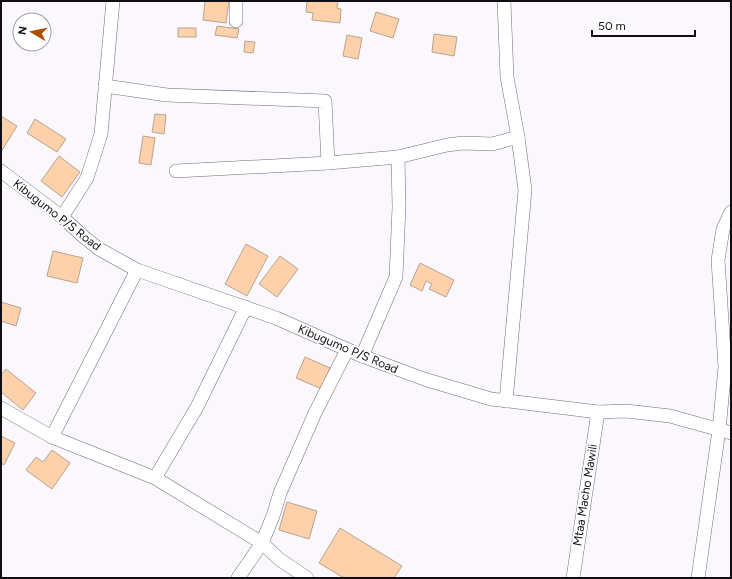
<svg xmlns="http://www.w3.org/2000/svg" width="732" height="579" viewBox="0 0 732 579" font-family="Figtree,sans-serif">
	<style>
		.building { fill: #ffd1aa; stroke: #b6a392 }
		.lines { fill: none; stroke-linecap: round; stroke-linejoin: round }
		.street-casing { stroke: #73697c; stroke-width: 14 }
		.street { stroke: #fff; stroke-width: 13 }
		.labels { text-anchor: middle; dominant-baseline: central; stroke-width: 3.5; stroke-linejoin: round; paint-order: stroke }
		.street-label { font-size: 12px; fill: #110d14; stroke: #fff }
	</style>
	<rect width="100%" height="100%" fill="#faf8fc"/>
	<!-- building -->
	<g class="building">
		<path d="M205,1H229L226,23L203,20Z"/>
		<path d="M307,1H338L337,8L341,9L340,23L312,20L313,13L306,12Z"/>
		<path d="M376,12L399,19L393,38L370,31Z"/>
		<path d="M217,26L239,29L237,38L215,35Z"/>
		<rect x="178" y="28" width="18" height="9"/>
		<path d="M434,34L457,37L454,56L432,52Z"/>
		<path d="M347,35L362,38L358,59L343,56Z"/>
		<path d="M245,41L255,42L253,53L244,52Z"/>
		<path d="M155,114L166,115L164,134L152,132Z"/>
		<path d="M1,116L17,126L1,152Z"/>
		<path d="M35,119L66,139L57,152L27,133Z"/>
		<path d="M143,136L155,138L151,165L139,163Z"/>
		<path d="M59,156L80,172L62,197L41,181Z"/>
		<path d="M246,244L268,256L247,296L225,284Z"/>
		<path d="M53,251L83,258L77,283L47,276Z"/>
		<path d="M280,256L298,269L277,297L259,284Z"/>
		<path d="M420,263L454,280L446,297L429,289L432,284L426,281L422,291L410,285Z"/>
		<path d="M1,302L21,308L16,326L1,321Z"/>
		<path d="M305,357L330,368L322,389L296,378Z"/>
		<path d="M6,369L36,393L23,410L1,392V375Z"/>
		<path d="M1,436L15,443L4,465L1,463Z"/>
		<path d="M52,450L70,463L52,489L26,470L36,457L43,462Z"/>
		<path d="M287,502L317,511L309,539L279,530Z"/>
		<path d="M340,528L402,566L394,578H344L319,563Z"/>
	</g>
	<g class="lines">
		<!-- street casing -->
		<g class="street-casing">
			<g id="street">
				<path d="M504,1L507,77L518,137L525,190L506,401"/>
				<path d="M236,21V1"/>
				<path d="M105,86L167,95L325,101L328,163"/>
				<path d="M1,171L62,217L84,237L99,249L137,270L276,318L362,356L424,379L491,399L598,412L626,411L670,416L731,433"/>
				<path d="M176,171L328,163L398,157L447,145L463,143L492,144L518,137"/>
				<path d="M62,217L87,178L101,134L113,1"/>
				<path d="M362,356L396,277L399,207L398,157"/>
				<path d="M1,408L52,437L155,478L262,543L279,559L307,578"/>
				<path d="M52,437L137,270"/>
				<path d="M155,478L197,407L246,307"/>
				<path d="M238,578L262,543L273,516L280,493L315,413L347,350"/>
				<path d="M573,578L598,412"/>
				<path d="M698,578L719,430L725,367L718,260L723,229L731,212"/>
			</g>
		</g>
		<!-- street -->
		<use href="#street" class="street"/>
	</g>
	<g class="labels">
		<!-- street labels -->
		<g class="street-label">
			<text transform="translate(57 215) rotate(38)">Kibugumo P/S Road</text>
			<text transform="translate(348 349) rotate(23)">Kibugumo P/S Road</text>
			<text transform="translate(585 495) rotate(-81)">Mtaa Macho Mawili</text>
		</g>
	</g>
	<!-- border -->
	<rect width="732" height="579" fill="none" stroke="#110d14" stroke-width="4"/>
	<!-- north arrow -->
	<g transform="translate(32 32) rotate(279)"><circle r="19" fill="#ffffff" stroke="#a09ea1"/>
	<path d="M0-3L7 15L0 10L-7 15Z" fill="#ac4d02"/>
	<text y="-6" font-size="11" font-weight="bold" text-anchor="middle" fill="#110d14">N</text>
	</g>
	<!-- scale -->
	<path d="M592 30v6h103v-6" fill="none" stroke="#110d14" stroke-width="2"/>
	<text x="598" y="30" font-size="12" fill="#110d14" stroke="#ffffff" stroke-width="3" paint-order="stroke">50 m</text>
</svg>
